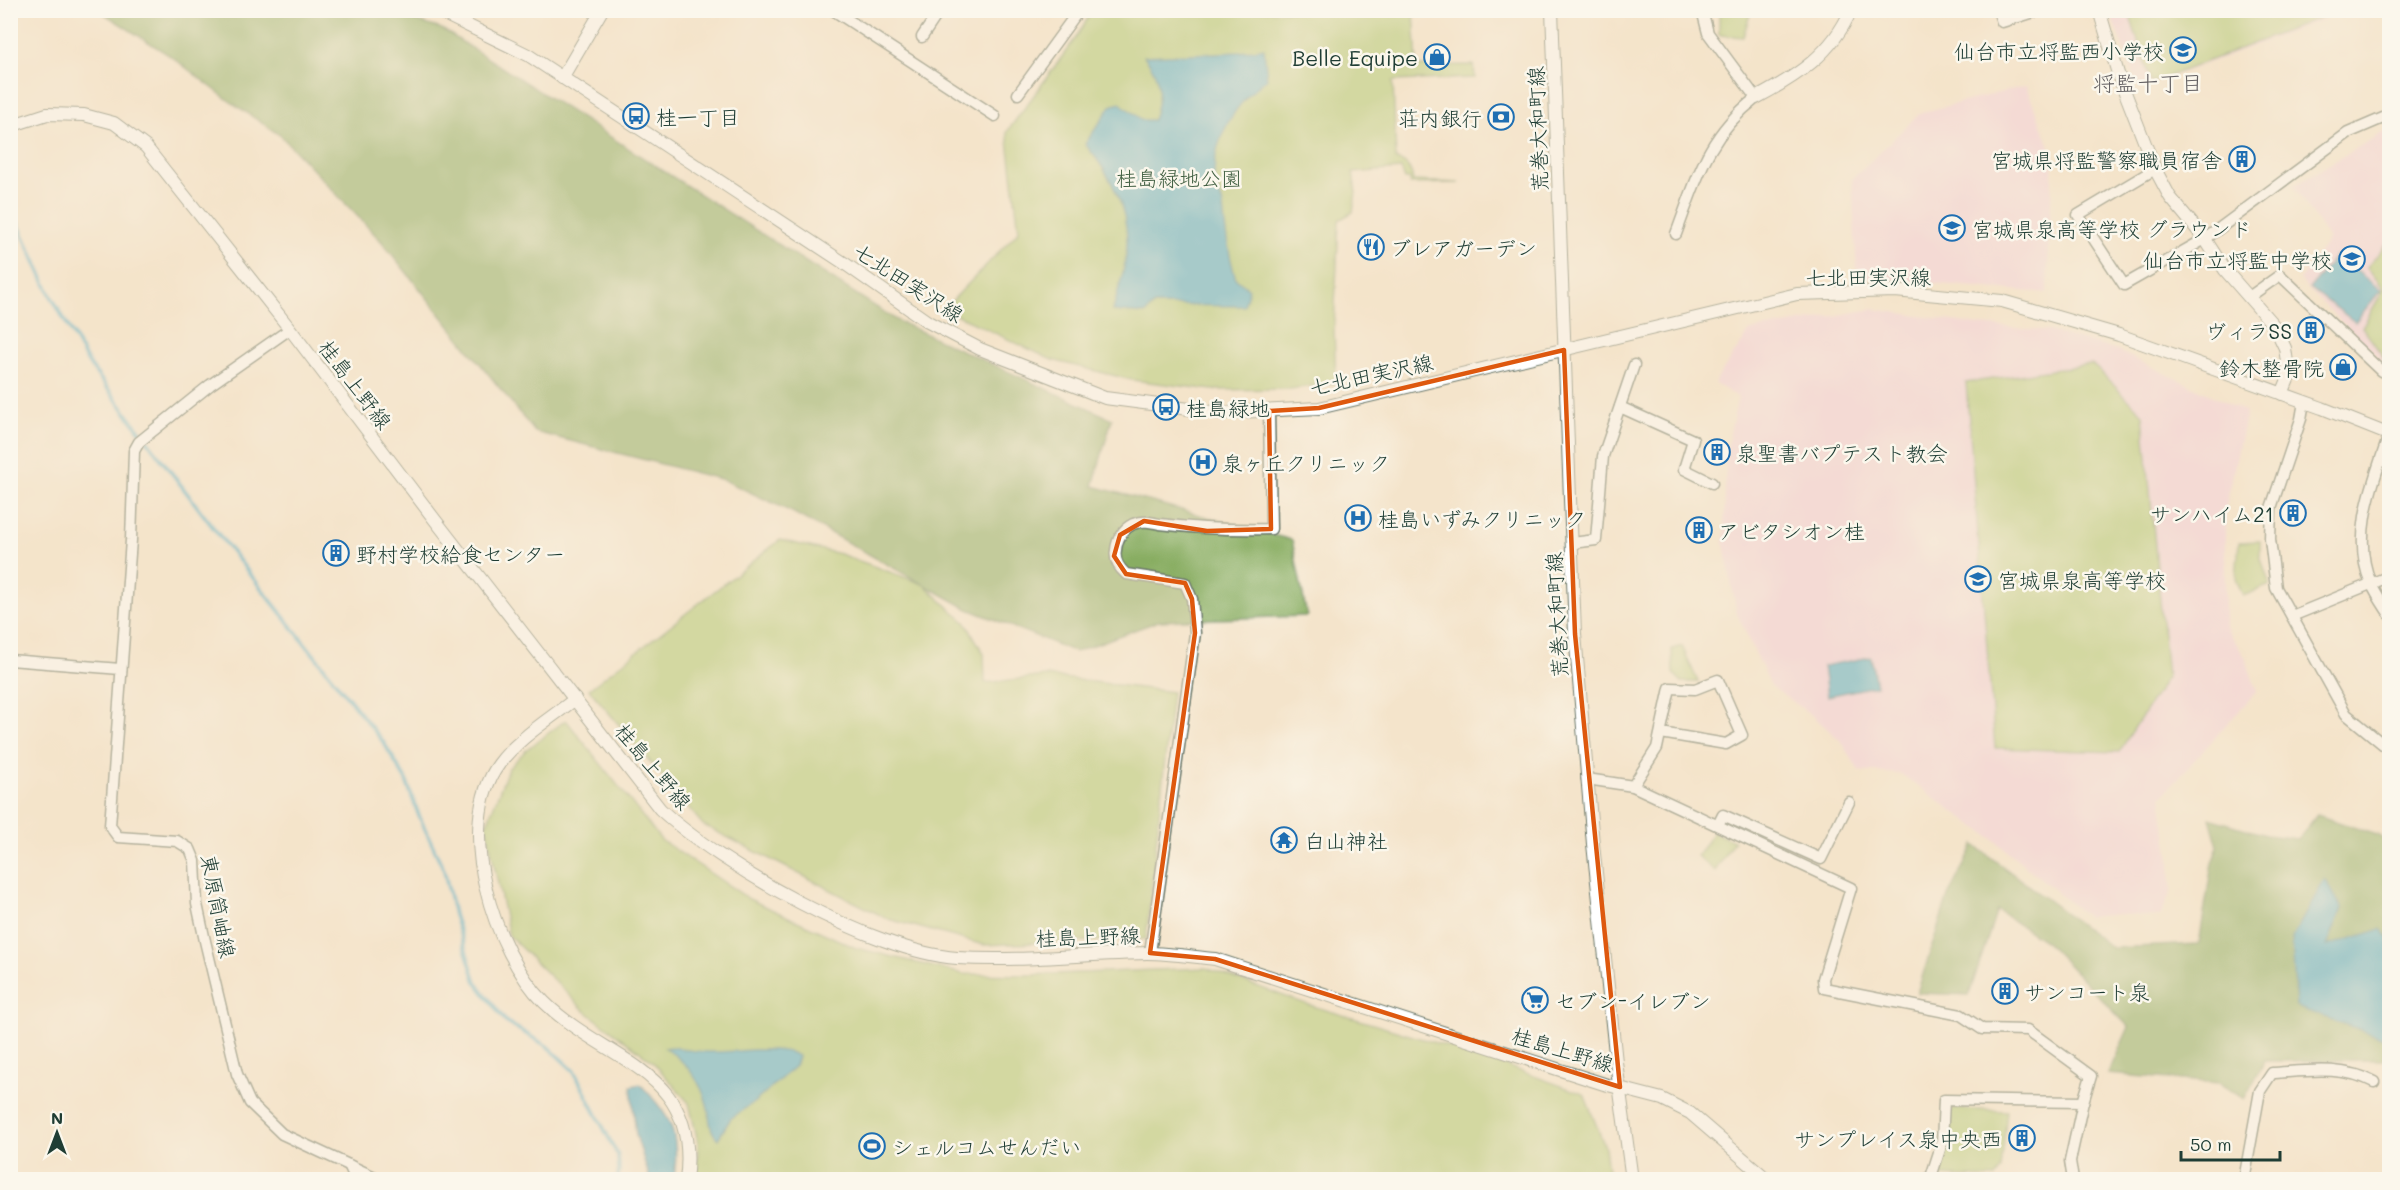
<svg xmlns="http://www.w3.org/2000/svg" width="2400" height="1190" viewBox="0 0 2400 1190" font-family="Mali,'Klee One',sans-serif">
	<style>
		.built { fill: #f3cfe0 }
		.green { fill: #abc970; stroke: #658352; stroke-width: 1.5 }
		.forest { fill: #88ad62; stroke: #54754b; stroke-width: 1.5 }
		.water { fill: #49abc8; stroke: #34747e; stroke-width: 1.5 }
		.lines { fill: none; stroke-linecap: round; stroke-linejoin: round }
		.stream { stroke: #49abc8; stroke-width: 4 }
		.minor-casing { stroke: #6a7769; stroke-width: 13 }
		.tertiary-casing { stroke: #6a7769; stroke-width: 14 }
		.minor { stroke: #fff; stroke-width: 10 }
		.tertiary { stroke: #fff; stroke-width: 12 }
		.marked { fill: none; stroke: #de580e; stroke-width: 4.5; stroke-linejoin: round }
		.labels { text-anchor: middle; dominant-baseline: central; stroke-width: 5; stroke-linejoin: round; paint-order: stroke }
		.poi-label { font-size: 21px; fill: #1f3d34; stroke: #fbf7ec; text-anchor: start }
		.street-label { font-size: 21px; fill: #1f3d34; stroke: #fbf7ec }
		.park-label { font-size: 21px; fill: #426043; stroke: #fbf7ec }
		.neighbourhood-label { font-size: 22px; fill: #625f61; stroke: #fbf7ec }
	</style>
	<rect width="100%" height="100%" fill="#fbf7ec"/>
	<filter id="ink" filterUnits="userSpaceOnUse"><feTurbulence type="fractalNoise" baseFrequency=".0167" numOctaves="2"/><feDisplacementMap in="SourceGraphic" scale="12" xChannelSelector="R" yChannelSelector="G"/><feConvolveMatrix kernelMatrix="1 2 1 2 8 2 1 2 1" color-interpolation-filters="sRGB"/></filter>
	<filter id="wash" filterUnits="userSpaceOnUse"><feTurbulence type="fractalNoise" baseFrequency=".008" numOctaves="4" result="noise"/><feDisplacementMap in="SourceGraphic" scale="24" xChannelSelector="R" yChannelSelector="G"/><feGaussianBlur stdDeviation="1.35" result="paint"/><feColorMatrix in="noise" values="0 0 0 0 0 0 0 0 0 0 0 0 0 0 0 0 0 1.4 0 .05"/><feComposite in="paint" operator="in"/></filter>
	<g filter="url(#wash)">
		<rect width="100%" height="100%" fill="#f4e4cb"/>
		<!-- built -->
		<g class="built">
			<path d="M2109,10L2346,11L2139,89Z"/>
			<path d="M2026,86L2053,154L2047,293L1857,277L1852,179L1920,113Z"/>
			<path d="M2389,129V364L2383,362L2299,280L2329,239L2293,186Z"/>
			<path d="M1873,309L1978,325L2050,331L2114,349L2246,412L2225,511V626L2245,657L2257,691L2161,797L2170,861L2171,891L2160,917L2118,914L2087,917L1993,839L1901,774L1859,771L1842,742L1813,716L1771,686L1737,614L1724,544L1726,452L1738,397L1714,383L1750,331Z"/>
		</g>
		<!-- green -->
		<g class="green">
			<path d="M2128,10H2338V11L2151,83Z"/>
			<path d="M1092,11H1414L1417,66L1474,65L1475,78L1393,81L1396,160C1407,162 1412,171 1413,181L1459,183L1410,184V179H1405L1401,169L1353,173L1356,192L1353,212L1339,220L1334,328L1336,383L1290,389L1213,390L1132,380L1052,360L944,309L1019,231L1007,132L1075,39Z"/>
			<path d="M1719,11H1751L1743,37L1719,35Z"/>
			<path d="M2389,241V360L2384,358L2362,327L2384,289L2367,267Z"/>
			<path d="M2092,364L2143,414L2167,677L2119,752L1995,748L1966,383Z"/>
			<path d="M780,540L840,554L923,584L966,623L984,654L985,683L1046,676L1172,692L1146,939L984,945L888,919L703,825L589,689Z"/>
			<path d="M2260,541V556L2270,585L2243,596L2236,579L2239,542Z"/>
			<path d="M1682,646L1698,682H1682L1673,673L1672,649Z"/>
			<path d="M566,720L661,840L749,899L856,948L963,974L1029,975L1206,968L1306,1004L1476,1055L1584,1094L1605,1147L1609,1179H697L698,1142L689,1103L652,1061L585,1011L509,936L486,826L508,769L526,750Z"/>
			<path d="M1713,832L1734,841L1715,871L1697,856Z"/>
			<path d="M1952,1109L2007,1111L2001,1170L1995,1178L1936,1176L1946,1150L1948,1114Z"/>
		</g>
		<!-- forest -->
		<g class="forest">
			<path d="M100,11H381L442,29L898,321L1112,419L1093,486L1292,540L1307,616L1159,621L1075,652L968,609L792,512L724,480L535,432L382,242L281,136L228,100L172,57Z"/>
			<path d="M2317,815L2380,836L2389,845V1060L2265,1061L2244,1099L2219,1083L2108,1074L2129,1027L2046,942L1997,910L1969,995L1917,993L1948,896L1974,845L2112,948L2199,944L2212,863L2218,846L2210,818L2266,835L2298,839Z"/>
		</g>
		<!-- water -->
		<g class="water">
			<path d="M1264,48L1267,79C1237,101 1213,137 1214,177C1214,186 1222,196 1223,207C1225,231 1229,256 1236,279L1249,289L1244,306L1154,305L1145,314L1113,311C1117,292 1124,274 1126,256C1132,214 1112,176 1085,144L1111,106L1120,103L1142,120H1153C1161,94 1162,78 1144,56L1240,52Z"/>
			<path d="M2336,255L2381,290L2355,322L2310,288Z"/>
			<path d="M1871,657L1876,686L1827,696L1823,666Z"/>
			<path d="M2325,879L2342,908L2327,946L2381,929L2389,939V1040L2296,1007L2292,938Z"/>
			<path d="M671,1047C683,1049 696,1052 709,1052C732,1053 780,1044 798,1056L795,1066L756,1101L731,1118L718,1139C709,1131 710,1120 708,1108C702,1082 686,1062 665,1048Z"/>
			<path d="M640,1084C672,1117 680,1133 674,1179H650L636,1135L631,1086Z"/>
		</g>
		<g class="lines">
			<!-- stream -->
			<path class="stream" d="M10,206L50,294L89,364L215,530L384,743L406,780L419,816L444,870L454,915L476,982L506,1022L547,1046L574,1071L618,1156L619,1170L617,1180"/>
		</g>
	</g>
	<g filter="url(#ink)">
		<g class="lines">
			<!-- minor casing -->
			<g class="minor-casing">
				<g id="minor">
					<path d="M833,10L995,116"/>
					<path d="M1998,10L2002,22L2041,10"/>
					<path d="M922,37L940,10"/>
					<path d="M1018,94L1079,10"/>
					<path d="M2155,169L2078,215L2124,285L2205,239L2348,133L2390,115"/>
					<path d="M1676,234C1697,178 1707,136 1756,98L1708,33L1702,10"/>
					<path d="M2249,297L2280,275L2381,371L2390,374"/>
					<path d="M290,329L210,385L139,442L134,451L131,540L110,826L118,837L177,841L190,849L195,861L197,904L205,941L237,1074L250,1103L282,1134L381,1180"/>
					<path d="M2304,402L2301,419L2271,508L2270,539L2276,588L2346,714L2390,750"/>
					<path d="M1620,407L1693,440L1684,469L1712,483"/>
					<path d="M2389,435C2374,480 2350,536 2371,583C2376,594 2383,604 2390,615"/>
					<path d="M1572,543L1596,540L1603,456L1634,365"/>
					<path d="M2292,616L2390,576"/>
					<path d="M10,660L120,669"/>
					<path d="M1587,779L1633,786L1851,888L1823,979L1824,988L1961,1015L1982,1029L2028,1030L2091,1076L2083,1102"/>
					<path d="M1633,786L1657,748L1670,688L1695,689L1718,680L1742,735L1726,744L1661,733"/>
					<path d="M1718,825L1723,815L1821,859L1849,802"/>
					<path d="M1150,953L1195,633L1192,599L1185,583L1126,574C1118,567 1114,560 1116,550C1117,539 1123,529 1133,524C1142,520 1151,522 1160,524C1201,529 1231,530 1271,529L1269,411"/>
					<path d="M349,1165L356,1180"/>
					<path d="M1930,1180L1942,1143L1944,1100L2083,1102L2070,1161L2073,1180"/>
					<path d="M2244,1180L2260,1091L2272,1073C2307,1071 2342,1065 2374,1082"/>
				</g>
			</g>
			<!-- tertiary casing -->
			<g class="tertiary-casing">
				<g id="tertiary">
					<path d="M436,10L528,55L844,263L928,322L980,349L1105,398L1220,413L1319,408L1797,294L1895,291L2002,301L2119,335L2322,408L2390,435"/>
					<path d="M1552,10L1575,634L1593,844L1616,1062L1632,1180"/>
					<path d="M2099,10L2119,77L2155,169L2170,197L2205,239L2225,270L2275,327L2285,348L2289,377L2282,394"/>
					<path d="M562,78L602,10"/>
					<path d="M1756,98C1797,76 1832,54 1851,10"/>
					<path d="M10,126L47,114L84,115L114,123L146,147L290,329L435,520L660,809C721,866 873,952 957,958C1020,962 1084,954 1147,953C1170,953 1193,957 1215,959L1604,1084L1662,1099L1690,1113L1768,1180"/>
					<path d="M575,699C550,719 518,738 499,764C453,826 494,952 544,1002C606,1063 701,1069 686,1180"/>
				</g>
			</g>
			<!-- minor -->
			<use href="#minor" class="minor"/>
			<!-- tertiary -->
			<use href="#tertiary" class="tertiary"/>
		</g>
	</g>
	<!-- marked area -->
	<path d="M0 0H2400V1190H0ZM1564,350L1575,634L1620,1087L1215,959L1150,953L1195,633L1192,599L1185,583L1126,574L1114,556L1120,535L1144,521L1207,531L1271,529L1269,411L1319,408Z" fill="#f4e4cb" fill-opacity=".55" fill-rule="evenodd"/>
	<path class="marked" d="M1564,350L1575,634L1620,1087L1215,959L1150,953L1195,633L1192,599L1185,583L1126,574L1114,556L1120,535L1144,521L1207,531L1271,529L1269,411L1319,408Z"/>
	<!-- icons -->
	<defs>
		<g id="school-ring" transform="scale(1.35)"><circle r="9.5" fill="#fbf7ec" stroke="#1f6fb2" stroke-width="1.5"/><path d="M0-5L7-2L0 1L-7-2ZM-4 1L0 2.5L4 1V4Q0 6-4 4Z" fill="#1f6fb2"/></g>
		<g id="shop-ring" transform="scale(1.35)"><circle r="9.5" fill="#fbf7ec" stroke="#1f6fb2" stroke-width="1.5"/><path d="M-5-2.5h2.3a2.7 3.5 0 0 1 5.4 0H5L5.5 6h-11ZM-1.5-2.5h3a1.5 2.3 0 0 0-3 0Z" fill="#1f6fb2"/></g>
		<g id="bus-ring" transform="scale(1.35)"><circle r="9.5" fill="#fbf7ec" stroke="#1f6fb2" stroke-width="1.5"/><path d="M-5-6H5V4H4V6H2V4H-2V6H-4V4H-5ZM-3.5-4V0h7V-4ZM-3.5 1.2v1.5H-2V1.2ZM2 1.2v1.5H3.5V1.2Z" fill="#1f6fb2"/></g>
		<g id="bank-ring" transform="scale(1.35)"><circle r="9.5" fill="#fbf7ec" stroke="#1f6fb2" stroke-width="1.5"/><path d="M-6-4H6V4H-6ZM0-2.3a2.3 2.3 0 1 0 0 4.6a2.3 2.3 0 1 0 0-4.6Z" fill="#1f6fb2"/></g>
		<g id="building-ring" transform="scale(1.35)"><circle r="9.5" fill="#fbf7ec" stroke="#1f6fb2" stroke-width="1.5"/><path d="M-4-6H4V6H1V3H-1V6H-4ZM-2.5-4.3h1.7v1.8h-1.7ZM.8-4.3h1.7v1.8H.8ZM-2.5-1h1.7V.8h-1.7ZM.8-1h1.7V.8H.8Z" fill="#1f6fb2"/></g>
		<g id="restaurant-ring" transform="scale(1.35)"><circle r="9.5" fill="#fbf7ec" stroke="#1f6fb2" stroke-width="1.5"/><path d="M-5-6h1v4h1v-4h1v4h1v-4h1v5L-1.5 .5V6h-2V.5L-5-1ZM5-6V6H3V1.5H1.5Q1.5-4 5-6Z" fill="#1f6fb2"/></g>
		<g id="hospital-ring" transform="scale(1.35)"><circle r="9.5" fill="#fbf7ec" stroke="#1f6fb2" stroke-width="1.5"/><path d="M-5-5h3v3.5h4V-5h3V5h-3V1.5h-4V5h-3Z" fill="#1f6fb2"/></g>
		<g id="temple-ring" transform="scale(1.35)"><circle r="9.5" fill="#fbf7ec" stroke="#1f6fb2" stroke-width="1.5"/><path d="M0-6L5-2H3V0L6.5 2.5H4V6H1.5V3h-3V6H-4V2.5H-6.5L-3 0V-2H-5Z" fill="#1f6fb2"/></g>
		<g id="supermarket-ring" transform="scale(1.35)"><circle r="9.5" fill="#fbf7ec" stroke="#1f6fb2" stroke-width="1.5"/><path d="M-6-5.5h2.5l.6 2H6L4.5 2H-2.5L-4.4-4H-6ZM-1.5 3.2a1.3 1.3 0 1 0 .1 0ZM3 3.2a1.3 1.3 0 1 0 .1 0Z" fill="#1f6fb2"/></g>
		<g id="stadium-ring" transform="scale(1.35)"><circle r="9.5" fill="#fbf7ec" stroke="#1f6fb2" stroke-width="1.5"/><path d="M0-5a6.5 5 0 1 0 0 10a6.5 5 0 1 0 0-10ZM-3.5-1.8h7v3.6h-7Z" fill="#1f6fb2"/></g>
	</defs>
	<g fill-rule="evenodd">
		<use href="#school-ring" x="2183" y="50"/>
		<use href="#shop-ring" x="1437" y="57"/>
		<use href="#bus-ring" x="636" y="116"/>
		<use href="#bank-ring" x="1501" y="117"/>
		<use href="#building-ring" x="2242" y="159"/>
		<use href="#school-ring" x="1952" y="228"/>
		<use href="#restaurant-ring" x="1371" y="247"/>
		<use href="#school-ring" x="2352" y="259"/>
		<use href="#building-ring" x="2311" y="330"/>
		<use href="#shop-ring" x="2343" y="367"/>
		<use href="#bus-ring" x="1166" y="407"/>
		<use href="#building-ring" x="1717" y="452"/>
		<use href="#hospital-ring" x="1203" y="462"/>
		<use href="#building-ring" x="2293" y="513"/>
		<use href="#hospital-ring" x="1358" y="518"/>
		<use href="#building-ring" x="1699" y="530"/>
		<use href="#building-ring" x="336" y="553"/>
		<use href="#school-ring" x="1978" y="579"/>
		<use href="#temple-ring" x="1284" y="840"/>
		<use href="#building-ring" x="2005" y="991"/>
		<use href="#supermarket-ring" x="1535" y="1000"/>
		<use href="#building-ring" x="2022" y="1138"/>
		<use href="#stadium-ring" x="872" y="1146"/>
	</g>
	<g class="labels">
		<!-- poi labels -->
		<g class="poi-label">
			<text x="2164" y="50" text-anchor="end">仙台市立将監西小学校</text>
			<text x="1418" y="57" text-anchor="end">Belle Equipe</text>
			<text x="656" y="116">桂一丁目</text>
			<text x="1482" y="117" text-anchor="end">荘内銀行</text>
			<text x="2222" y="159" text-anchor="end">宮城県将監警察職員宿舎</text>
			<text x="1972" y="228">宮城県泉高等学校 グラウンド</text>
			<text x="1390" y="247">ブレアガーデン</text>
			<text x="2332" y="259" text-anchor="end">仙台市立将監中学校</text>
			<text x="2292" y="330" text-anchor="end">ヴィラSS</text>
			<text x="2324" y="367" text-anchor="end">鈴木整骨院</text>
			<text x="1186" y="407">桂島緑地</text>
			<text x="1736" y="452">泉聖書バプテスト教会</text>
			<text x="1222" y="462">泉ヶ丘クリニック</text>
			<text x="2274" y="513" text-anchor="end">サンハイム21</text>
			<text x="1378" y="518">桂島いずみクリニック</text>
			<text x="1718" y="530">アビタシオン桂</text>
			<text x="356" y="553">野村学校給食センター</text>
			<text x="1998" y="579">宮城県泉高等学校</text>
			<text x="1304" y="840">白山神社</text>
			<text x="2024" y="991">サンコート泉</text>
			<text x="1555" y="1000">セブン-イレブン</text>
			<text x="2002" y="1138" text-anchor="end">サンプレイス泉中央西</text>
			<text x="892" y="1146">シェルコムせんだい</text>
		</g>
		<!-- street labels -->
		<g class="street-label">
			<text transform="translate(1537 129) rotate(-92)">荒巻大和町線</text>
			<text x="1868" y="276">七北田実沢線</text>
			<text transform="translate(909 282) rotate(33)">七北田実沢線</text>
			<text transform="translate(1371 374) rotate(-12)">七北田実沢線</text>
			<text transform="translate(356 384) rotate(53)">桂島上野線</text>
			<text transform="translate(1556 615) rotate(-93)">荒巻大和町線</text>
			<text transform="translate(654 766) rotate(50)">桂島上野線</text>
			<text transform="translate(219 906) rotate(79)">東原筒岫線</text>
			<text transform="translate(1088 936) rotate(-2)">桂島上野線</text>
			<text transform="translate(1563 1049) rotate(17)">桂島上野線</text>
		</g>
		<!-- park labels -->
		<g class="park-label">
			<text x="1179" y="177">桂島緑地公園</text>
		</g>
		<!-- neighbourhood labels -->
		<g class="neighbourhood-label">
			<text x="2148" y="82">将監十丁目</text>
		</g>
	</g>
	<!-- margin -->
	<rect width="2400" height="1190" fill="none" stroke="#fbf7ec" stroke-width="36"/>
	<!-- north arrow -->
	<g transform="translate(57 1133)" stroke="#fbf7ec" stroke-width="4.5" paint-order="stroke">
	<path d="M0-4.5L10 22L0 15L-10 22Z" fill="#1f3d34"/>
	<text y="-9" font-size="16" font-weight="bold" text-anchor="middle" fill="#1f3d34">N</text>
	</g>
	<!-- scale -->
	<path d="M2181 1151v9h99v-9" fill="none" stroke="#1f3d34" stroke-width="3"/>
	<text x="2190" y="1151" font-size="18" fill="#1f3d34" stroke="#fbf7ec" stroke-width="4.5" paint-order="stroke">50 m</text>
</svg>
